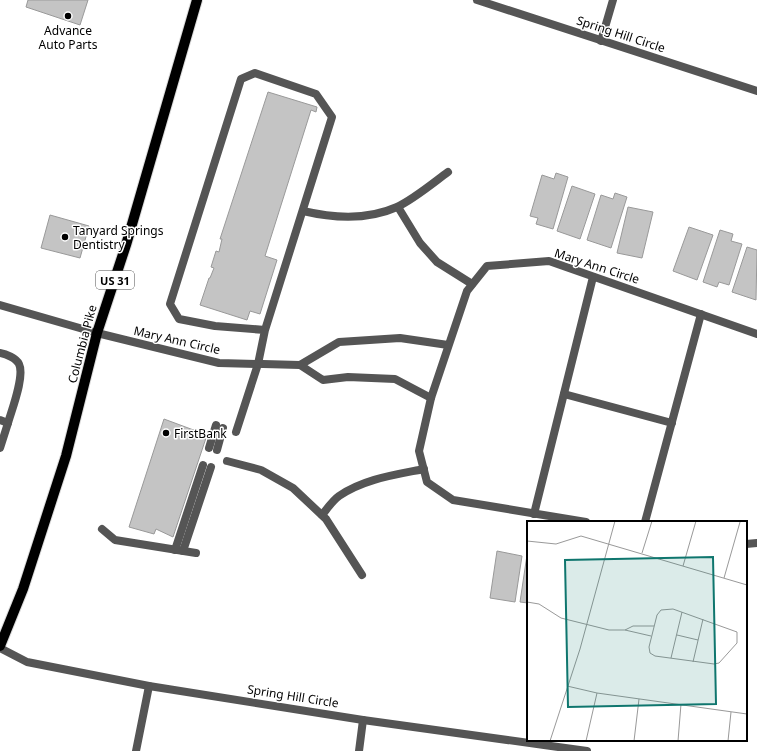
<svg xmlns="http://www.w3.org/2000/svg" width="757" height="751" viewBox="0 0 757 751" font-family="'Noto Sans',sans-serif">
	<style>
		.building { fill: #c4c4c4; stroke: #999 }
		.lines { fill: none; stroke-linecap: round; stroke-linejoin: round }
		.primary-casing { stroke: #dbdbdb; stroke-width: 12 }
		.lane { stroke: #555; stroke-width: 8 }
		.street { stroke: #555; stroke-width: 8 }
		.primary { stroke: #000; stroke-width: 10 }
		.poi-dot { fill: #000; stroke: #fff; stroke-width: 1.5 }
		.labels { text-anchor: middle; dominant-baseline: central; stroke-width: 3; stroke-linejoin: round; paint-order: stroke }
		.shield { fill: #fff; stroke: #4c4c4c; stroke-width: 1 }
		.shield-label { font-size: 11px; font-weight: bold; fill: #000 }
		.poi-label { font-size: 12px; fill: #000; stroke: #fff; text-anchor: start }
		.street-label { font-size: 12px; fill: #000; stroke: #fff }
		.inset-road { fill: none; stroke: #999; stroke-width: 1 }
		.view { fill: #0f766e; fill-opacity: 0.15; stroke: #0f766e; stroke-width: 2 }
		.inset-edge { fill: none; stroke: #000; stroke-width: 2 }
	</style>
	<rect width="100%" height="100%" fill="#fff"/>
	<!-- building -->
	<g class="building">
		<path d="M28,0H88L80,25L26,7Z"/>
		<path d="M268,92L317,107L316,112L311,110L265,256L277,260L260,314L250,311L247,320L200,305L209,278H210L214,268L211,267L216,251L219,252L222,239H220Z"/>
		<path d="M556,173L568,177L553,229L536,224L538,218L530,216L542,175L554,179Z"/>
		<path d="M572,186L595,194L580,239L557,231Z"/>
		<path d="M615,193L627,197L611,248L587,240L601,195L613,199Z"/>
		<path d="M628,207L653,212L642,258L617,253Z"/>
		<path d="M50,215L89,226L80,258L41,248Z"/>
		<path d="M689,227L713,235L697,280L673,271Z"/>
		<path d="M720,230L733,234L731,241L742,244L729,285L719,282L717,287L703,282Z"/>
		<path d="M747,247L757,250L756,300L732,292Z"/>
		<path d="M164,419L207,435L173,537L156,529L154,534L129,527Z"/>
		<path d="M497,551L522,556L515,602L490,598Z"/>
		<path d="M527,555H528V603L520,602Z"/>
	</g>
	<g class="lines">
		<!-- primary casing -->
		<g class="primary-casing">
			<path id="primary" d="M0,646L23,589L66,456L97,333L126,245L197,0"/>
		</g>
		<!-- lane -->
		<g class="lane">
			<path d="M398,207L420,243L437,262L472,284"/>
			<path d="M303,211C333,218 368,220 397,207C414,199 433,183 448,172"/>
			<path d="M0,353C6,354 16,358 19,364C25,376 12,409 8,423"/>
			<path d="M0,420L8,423L0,448"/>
			<path d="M236,432L258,364L265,330L332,117L316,94L255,73L241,79L170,304L179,319L215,326L265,330"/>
			<path d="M209,448L216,425"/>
			<path d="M217,450L223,428"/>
			<path d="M227,461L261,470L293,488L326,519L362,575"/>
			<path d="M322,515C327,509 332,501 339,496C364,479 394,475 424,469"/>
			<path d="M102,529L115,540L196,553"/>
			<path d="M175,550L203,465"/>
			<path d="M183,551L211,467"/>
		</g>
		<!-- street -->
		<g class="street">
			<path d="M477,0L757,91"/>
			<path d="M601,41L613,0"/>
			<path d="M0,305L97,333L219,363L300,365"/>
			<path d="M564,394L672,423"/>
			<path d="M431,398L395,379L348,377L323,380L300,365L339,342L400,338L448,345"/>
			<path d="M534,514L593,277"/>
			<path d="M586,522L453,500L427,482L419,451L431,398L467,291L487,266L549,261L757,334"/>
			<path d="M645,522L701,314"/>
			<path d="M746,544L757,543"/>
			<path d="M0,648L27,662L149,686L363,720L587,751"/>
			<path d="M136,751L149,686"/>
			<path d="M359,751L363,720"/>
		</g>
		<!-- primary -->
		<use href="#primary" class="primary"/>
	</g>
	<!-- markers -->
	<g class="poi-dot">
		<circle cx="68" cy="16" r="4"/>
		<circle cx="65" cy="237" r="4"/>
		<circle cx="166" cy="433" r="4"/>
	</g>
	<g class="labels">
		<!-- shield labels -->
		<rect class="shield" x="96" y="271" width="38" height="18" rx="3"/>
		<g class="shield-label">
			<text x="115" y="280">US 31</text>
		</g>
		<!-- poi labels -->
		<g class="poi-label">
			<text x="68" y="30" text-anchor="middle">Advance<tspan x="68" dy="14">Auto Parts</tspan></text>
			<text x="73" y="230">Tanyard Springs<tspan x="73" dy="14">Dentistry</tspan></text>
			<text x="174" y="433">FirstBank</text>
		</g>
		<!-- street labels -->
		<g class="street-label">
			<text transform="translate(621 34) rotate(18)">Spring Hill Circle</text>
			<text transform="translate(597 266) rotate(18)">Mary Ann Circle</text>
			<text transform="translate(177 340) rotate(13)">Mary Ann Circle</text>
			<text transform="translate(82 344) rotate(-75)">Columbia Pike</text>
			<text transform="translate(293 696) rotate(9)">Spring Hill Circle</text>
		</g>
	</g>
	<!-- overview -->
	<g transform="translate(527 521)">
		<rect width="220" height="220" fill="#fff"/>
		<path class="inset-road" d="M0,20L29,23L54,15L220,64M115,32L125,0M156,45L169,0M197,57L213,1M0,81L12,83L34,97L82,109H98M146,88L210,111V122L192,142L187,143L128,135L123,132L122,126L130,94L134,89ZM150,114L171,119M124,115L98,109L106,105H127M144,137L155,91M166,141L176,98M40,165L70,172L220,193M23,220L53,128L88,0M59,220L70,172M107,220L112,178M151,220L154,183M201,220L204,191"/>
		<path class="view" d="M186,36L189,183L41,186L38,39Z"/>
		<rect width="220" height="220" class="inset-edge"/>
	</g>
</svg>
